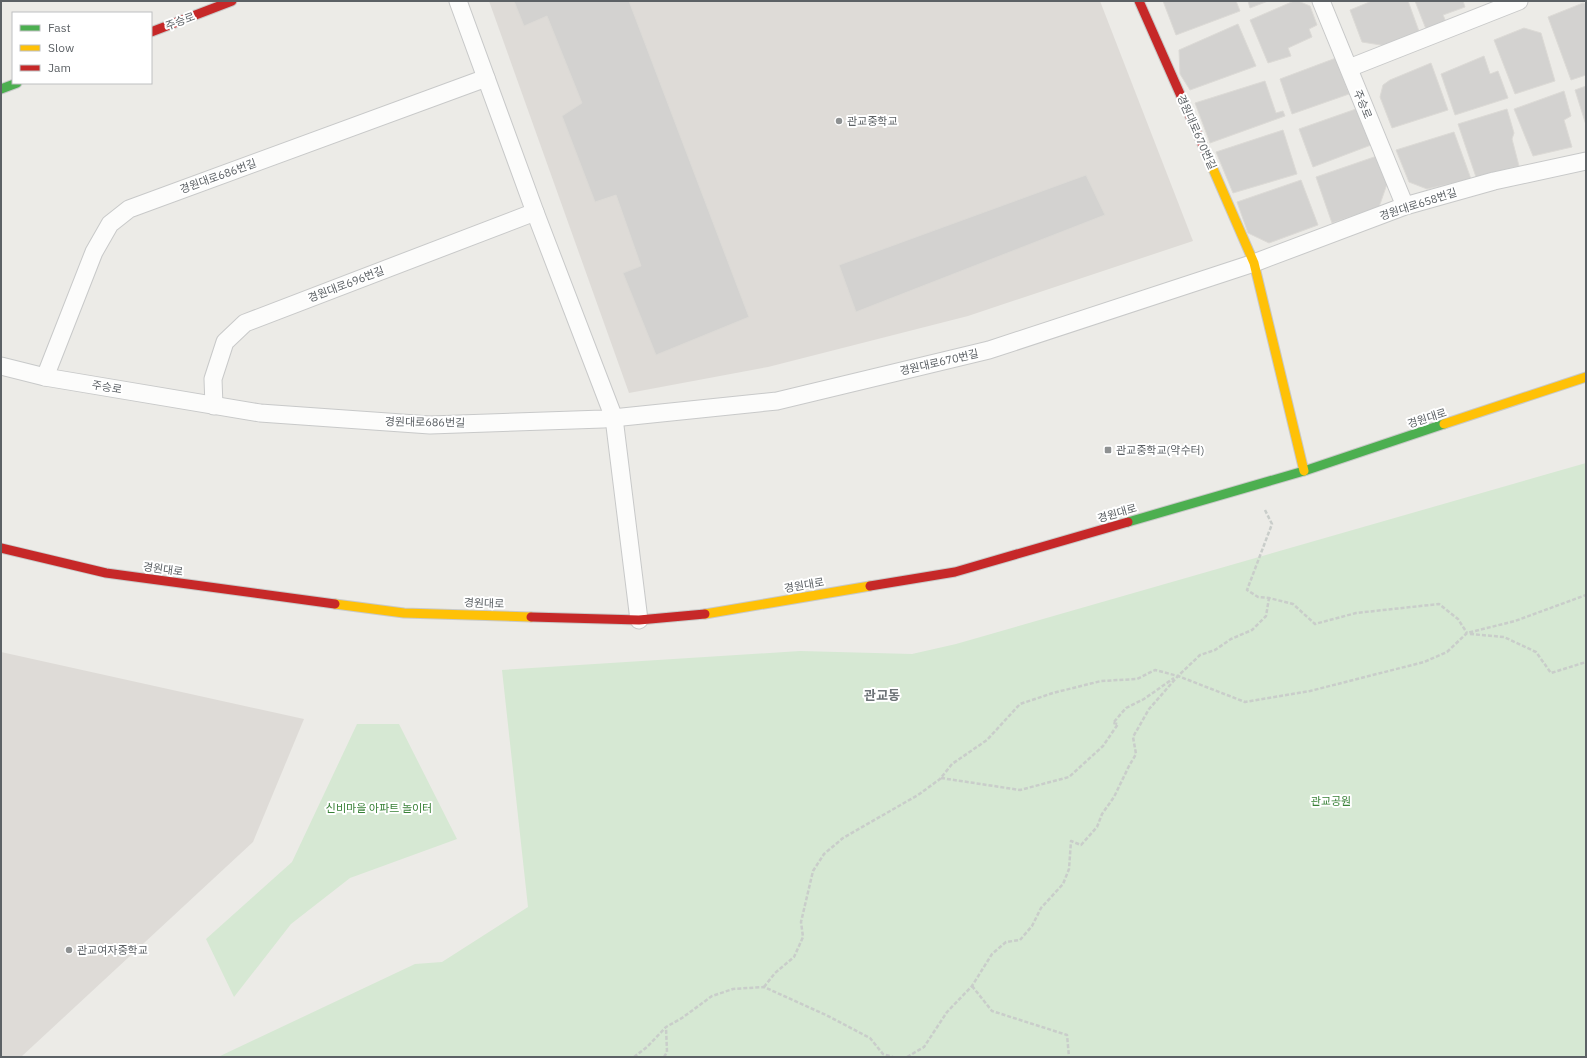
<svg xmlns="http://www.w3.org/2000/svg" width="1587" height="1058" viewBox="0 0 1587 1058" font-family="'IBM Plex Sans','Noto Sans KR',sans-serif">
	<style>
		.education { fill: #dedbd7 }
		.green { fill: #d6e8d3 }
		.building { fill: #d3d2d0; stroke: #dcdad6 }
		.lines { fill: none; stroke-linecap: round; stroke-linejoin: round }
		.lane-casing { stroke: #c8c9c9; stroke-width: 19 }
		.fast-casing { stroke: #c8c9c8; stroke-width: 11 }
		.slow-casing { stroke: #c8c9c8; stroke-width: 11 }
		.jam-casing { stroke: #c8c9c8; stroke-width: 11 }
		.path { stroke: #c9cdca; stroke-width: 2.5; stroke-dasharray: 4 2; stroke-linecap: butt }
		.lane { stroke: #fcfcfb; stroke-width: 17 }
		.fast { stroke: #4caf50; stroke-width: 9 }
		.slow { stroke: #ffc107; stroke-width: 9 }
		.jam { stroke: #c62828; stroke-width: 9 }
		.poi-dot { fill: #8e9192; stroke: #fff; stroke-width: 1.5 }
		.labels { text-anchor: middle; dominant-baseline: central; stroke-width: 4; stroke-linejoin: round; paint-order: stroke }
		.street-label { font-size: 11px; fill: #5c6165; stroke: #fff }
		.poi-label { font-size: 11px; fill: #5c6165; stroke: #fff; text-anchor: start }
		.park-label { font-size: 11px; fill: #398137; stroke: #fff }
		.quarter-label { font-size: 13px; font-weight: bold; fill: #6d7377; stroke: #fff }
	</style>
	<rect width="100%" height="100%" fill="#ecebe7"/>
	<!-- education -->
	<g class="education">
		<path d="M489,1H1100L1193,241L968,316L768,367L629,393Z"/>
		<path d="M1,652L304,719L253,842L21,1057H1Z"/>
	</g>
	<!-- green -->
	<g class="green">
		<path d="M1586,463V1057H218L415,964L442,962L528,907L502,670L800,651L912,654L956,644Z"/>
		<path d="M357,724H399L457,839L350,878L291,924L234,997L206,939L292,862Z"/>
	</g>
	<!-- building -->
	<g class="building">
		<path d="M514,1H629L749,317L656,355L623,273L641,266L616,195L595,202L562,116L582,103L547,16L524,26Z"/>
		<path d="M1163,1H1236L1240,11L1176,35Z"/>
		<path d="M1248,1H1268L1250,8Z"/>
		<path d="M1294,1H1298L1310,6L1317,25L1309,29L1312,37L1288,48L1291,56L1268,63L1250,20Z"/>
		<path d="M1372,1H1408L1420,34L1387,46L1362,42L1350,10Z"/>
		<path d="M1415,1H1463L1465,7L1443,15L1446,22L1426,29Z"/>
		<path d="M1583,3L1586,4V75L1571,80L1548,17Z"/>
		<path d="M1238,24L1256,66L1190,90L1180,74L1179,50Z"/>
		<path d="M1524,28L1541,33L1555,81L1515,94L1494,40Z"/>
		<path d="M1484,56L1490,74L1498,71L1508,98L1455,115L1441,74Z"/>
		<path d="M1336,58L1349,94L1292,114L1280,79Z"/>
		<path d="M1431,63L1448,110L1392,128L1380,97L1383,85L1390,80Z"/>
		<path d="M1265,81L1276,113L1283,111L1285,116L1210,143L1195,103Z"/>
		<path d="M1586,86V125L1575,90Z"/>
		<path d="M1564,91L1571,116L1564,120L1572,147L1533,156L1514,109Z"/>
		<path d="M1356,109L1371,145L1313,167L1299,129Z"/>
		<path d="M1507,109L1514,133L1512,139L1519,166L1476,177L1458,124Z"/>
		<path d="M1283,130L1297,174L1233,193L1216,152Z"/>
		<path d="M1454,132L1471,179L1427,189L1409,182L1396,150Z"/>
		<path d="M1377,156L1387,184L1379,207L1332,223L1316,177Z"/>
		<path d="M1086,175L1105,215L856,312L839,265Z"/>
		<path d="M1301,180L1318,225L1269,243L1248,233L1237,202Z"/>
	</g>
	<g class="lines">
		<!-- lane casing -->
		<g class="lane-casing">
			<g id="lane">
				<path d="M458,1L535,212L614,418L639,620"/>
				<path d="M1321,1L1405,206"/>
				<path d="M1349,68L1519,1"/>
				<path d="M1,366L45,377L260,413L430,425L603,419L777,401L989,350L1254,263L1405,206L1494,181L1586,161"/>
				<path d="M45,377L94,252L110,224L129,209L486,78"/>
				<path d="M214,406L213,379L225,342L245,323L535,212"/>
			</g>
		</g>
		<!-- fast casing -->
		<g class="fast-casing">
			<g id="fast">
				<path d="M1,89L17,83"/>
				<path d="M1128,522L1304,471L1444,424"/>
			</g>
		</g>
		<!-- slow casing -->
		<g class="slow-casing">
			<g id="slow">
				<path d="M1207,155L1254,263L1304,471"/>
				<path d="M1444,424L1586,377"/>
				<path d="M335,604L404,613L531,617"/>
				<path d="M705,614L870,586"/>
			</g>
		</g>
		<!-- jam casing -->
		<g class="jam-casing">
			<g id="jam">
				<path d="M1139,1L1207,155"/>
				<path d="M151,32L232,1"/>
				<path d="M1,548L106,573L335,604"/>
				<path d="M870,586L955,572L1128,522"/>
				<path d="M531,617L639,620L705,614"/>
			</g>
		</g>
		<!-- path -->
		<g class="path">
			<path d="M1265,510L1272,524L1247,590L1258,597L1269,598L1293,604L1315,624L1356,613L1439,604L1458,619L1467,633"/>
			<path d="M1470,634L1504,637L1536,652L1551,673L1586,662"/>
			<path d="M941,778L1020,790L1069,777L1103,746L1118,724L1113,723L1126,708L1144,699L1174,678"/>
			<path d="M972,986L992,1011L1067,1035L1069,1057"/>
			<path d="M764,987L775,973L794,957L803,937L801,922L813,871L824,854L843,838L918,795L940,779L952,764L987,740L1020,704L1053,693L1101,681L1137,679L1155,670L1178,676L1245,702L1310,691L1424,662L1447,652L1467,633L1515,621L1586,595"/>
			<path d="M634,1057L647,1047L666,1027L682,1018L712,996L733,989L764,987L826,1015L870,1038L883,1054L893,1057"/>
			<path d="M664,1057L667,1052L666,1027"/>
			<path d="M907,1057L924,1047L947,1012L972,986L992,954L1006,942L1020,940L1032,926L1041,908L1063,884L1069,869L1071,841L1081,845L1097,827L1102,814L1114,797L1129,766L1136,754L1133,737L1149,709L1178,676L1200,655L1215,650L1231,639L1252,630L1266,616L1269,598"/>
		</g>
		<!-- lane -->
		<use href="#lane" class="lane"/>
		<!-- fast -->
		<use href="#fast" class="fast"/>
		<!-- slow -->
		<use href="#slow" class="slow"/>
		<!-- jam -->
		<use href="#jam" class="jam"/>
	</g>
	<!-- markers -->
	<g class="poi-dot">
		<circle cx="839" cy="121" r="4"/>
		<rect x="1104" y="446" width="8" height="8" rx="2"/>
		<circle cx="69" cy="950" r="4"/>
	</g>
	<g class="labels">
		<!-- street labels -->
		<g class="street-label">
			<text transform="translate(180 21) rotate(-21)">주승로</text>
			<text transform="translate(1363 104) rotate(68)">주승로</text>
			<text transform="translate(1197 132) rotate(66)">경원대로670번길</text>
			<text transform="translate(218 176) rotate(-20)">경원대로686번길</text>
			<text transform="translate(1418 204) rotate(-18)">경원대로658번길</text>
			<text transform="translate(346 284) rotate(-21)">경원대로696번길</text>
			<text transform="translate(939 362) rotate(-13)">경원대로670번길</text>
			<text transform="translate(107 387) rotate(10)">주승로</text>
			<text transform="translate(1427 418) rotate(-18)">경원대로</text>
			<text transform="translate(425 422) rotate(1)">경원대로686번길</text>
			<text transform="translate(1117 513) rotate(-16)">경원대로</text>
			<text transform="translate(163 569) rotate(8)">경원대로</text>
			<text transform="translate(804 585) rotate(-10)">경원대로</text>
			<text transform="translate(484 603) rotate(2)">경원대로</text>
		</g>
		<!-- poi labels -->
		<g class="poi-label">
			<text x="847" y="121">관교중학교</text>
			<text x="1116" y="450">관교중학교(약수터)</text>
			<text x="77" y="950">관교여자중학교</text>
		</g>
		<!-- park labels -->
		<g class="park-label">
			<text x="1331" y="801">관교공원</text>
			<text x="379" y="808">신비마을 아파트 놀이터</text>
		</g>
		<!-- quarter labels -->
		<g class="quarter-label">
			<text x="882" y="695">관교동</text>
		</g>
	</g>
	<!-- border -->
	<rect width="1587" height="1058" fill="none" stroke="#5c6165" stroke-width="4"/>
	<!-- legend -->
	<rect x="12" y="12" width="140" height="72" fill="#ffffff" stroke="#bec0c1"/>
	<rect x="20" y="25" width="20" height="6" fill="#4caf50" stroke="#bec0c1"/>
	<text x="48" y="32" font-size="12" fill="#5c6165">Fast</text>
	<rect x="20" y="45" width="20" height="6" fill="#ffc107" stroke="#bec0c1"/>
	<text x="48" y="52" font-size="12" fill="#5c6165">Slow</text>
	<rect x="20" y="65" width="20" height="6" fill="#c62828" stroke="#bec0c1"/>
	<text x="48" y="72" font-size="12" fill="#5c6165">Jam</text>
</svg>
